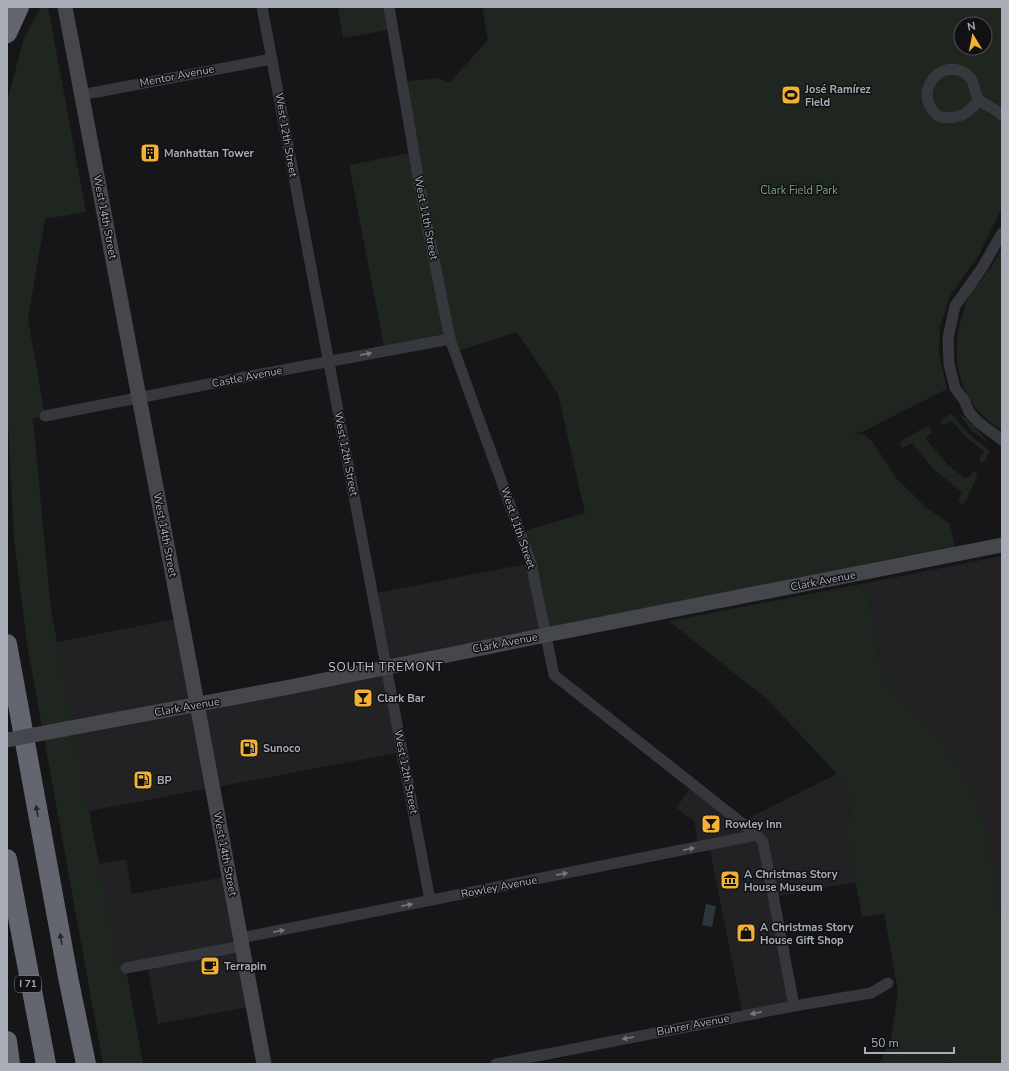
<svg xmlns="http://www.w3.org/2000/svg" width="1009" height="1071" viewBox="0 0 1009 1071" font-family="'Nunito Sans',sans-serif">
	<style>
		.built { fill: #222225 }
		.green { fill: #1e261f; fill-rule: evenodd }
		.water { fill: #2c353c }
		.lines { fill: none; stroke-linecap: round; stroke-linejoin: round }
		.street { stroke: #37383d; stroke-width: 11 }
		.secondary { stroke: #45474d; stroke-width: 15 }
		.highway { stroke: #63666e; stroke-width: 20 }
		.secondary-bridge { stroke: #45474d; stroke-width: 15 }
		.oneway { fill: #757881 }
		.oneway2 { fill: #26262a }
		.labels { text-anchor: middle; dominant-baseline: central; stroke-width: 3; stroke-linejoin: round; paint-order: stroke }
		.shield { fill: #111113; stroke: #7b7e86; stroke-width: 1 }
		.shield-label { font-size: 10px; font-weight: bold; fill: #a8adb8 }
		.street-label { font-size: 11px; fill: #a8adb8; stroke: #111113 }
		.poi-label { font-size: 11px; font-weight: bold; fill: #a8adb8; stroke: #111113; text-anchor: start }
		.park-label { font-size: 11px; fill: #7fa381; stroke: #111113 }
		.neighbourhood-label { font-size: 12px; letter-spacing: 1px; fill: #c9ccd4; stroke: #111113 }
	</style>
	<rect width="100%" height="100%" fill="#161618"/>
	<!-- built -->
	<g class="built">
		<path d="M1002,556V922L984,822L962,769L939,738L883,677L867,583Z"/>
		<path d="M531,563L546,635L386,667L402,752L89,811L57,642L181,618L198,705L386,667L372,594Z"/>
		<path d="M837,774L851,799L847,835L856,882L774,897L794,1006L743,1016L709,845L699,847L694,821L676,808L693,785L741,822Z"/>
		<path d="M126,859L132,894L230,876L253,1006L158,1024L147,964L119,969L98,864Z"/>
	</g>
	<!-- green -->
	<g class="green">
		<path d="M41,7H48L86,212L45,219L28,319L45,416L33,419L51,610L119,969L126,968L143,1064H103L27,644L14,540L7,404V101L24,38Z"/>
		<path d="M338,7H389L394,29L343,38Z"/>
		<path d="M482,7H1002V208L979,255L950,296L940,327L939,353L947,389L864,431L853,434H863L872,441L897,479L926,507L950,524L956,555L546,635L520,532L585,513L558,394L517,332L455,352L450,339L385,351L349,165L414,152L402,82L436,78L450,82L488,40ZM961,24H985V48H961Z"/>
		<path d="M1002,248V430C959,405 948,358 963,313C965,307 966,301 969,296C972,289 978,284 982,279C990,269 996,259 1002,248Z"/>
		<path d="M951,414L970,435L990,451L984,462H980L979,458L984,451L969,440L952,421L943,425L941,423L942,419Z"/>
		<path d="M959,414L967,419L990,444L971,430Z"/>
		<path d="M926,427L930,428L932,433L925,438L948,465L966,479L974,471L978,474L965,503L962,504L958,501L962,492L933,469L912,443L902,448L899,444L902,440Z"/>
		<path d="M867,583L883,677L939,738L962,769L984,822L1002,922V1064H953L952,1062L941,1064H879L891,1039L898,992L884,913L862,917L847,835L851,799L837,774L768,700L669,621Z"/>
	</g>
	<!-- water -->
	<path class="water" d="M706,904L716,906L712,927L702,925Z"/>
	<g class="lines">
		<!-- street -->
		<g class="street">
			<path d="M262,7L430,900"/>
			<path d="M389,7L423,205L450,339L531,563L554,675L757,835L763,842L794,1006"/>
			<path d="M81,95L272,59"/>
			<path d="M979,100C968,114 958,120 940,117C910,97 938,57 965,73C977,81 973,92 979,100C983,104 996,109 1002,115"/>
			<path d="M1002,233L982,268L955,306L948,338L949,364L955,388L964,400L969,412L978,422L1002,440"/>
			<path d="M45,416L245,377L450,339"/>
			<path d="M241,938L757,835"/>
			<path d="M126,968L242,946"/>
			<path d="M496,1064L794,1006L871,993L888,983"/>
		</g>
		<!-- secondary -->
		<g class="secondary">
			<path d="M65,7L189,661L264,1064"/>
			<path d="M65,729L290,687L546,635L1002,545"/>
		</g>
		<!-- highway -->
		<g class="highway">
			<path d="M7,33L19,7"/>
			<path d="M7,644L68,977L86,1064"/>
			<path d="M7,859L46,1064"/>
			<path d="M7,1041L10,1064"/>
		</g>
		<!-- secondary-bridge -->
		<path class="secondary-bridge" d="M7,740L65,729"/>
	</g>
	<!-- one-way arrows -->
	<defs><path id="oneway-solid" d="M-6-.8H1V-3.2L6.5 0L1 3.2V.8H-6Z"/></defs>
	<g class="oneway">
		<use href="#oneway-solid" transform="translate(366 354) rotate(-11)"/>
		<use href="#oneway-solid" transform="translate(689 849) rotate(-11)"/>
		<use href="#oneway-solid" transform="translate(562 874) rotate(-11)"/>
		<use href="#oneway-solid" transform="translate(407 905) rotate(-12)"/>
		<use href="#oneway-solid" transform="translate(279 931) rotate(-11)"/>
		<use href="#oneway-solid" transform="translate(756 1013) rotate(169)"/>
		<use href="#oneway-solid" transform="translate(628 1038) rotate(169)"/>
	</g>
	<g class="oneway2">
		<use href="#oneway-solid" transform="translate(37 811) rotate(-100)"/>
		<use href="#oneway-solid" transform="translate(61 939) rotate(-100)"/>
	</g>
	<!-- icons -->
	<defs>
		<g id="stadium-square" transform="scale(1)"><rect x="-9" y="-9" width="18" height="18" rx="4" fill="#f2b134" stroke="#111113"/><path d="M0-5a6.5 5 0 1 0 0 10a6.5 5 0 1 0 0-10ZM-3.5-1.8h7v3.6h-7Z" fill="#111"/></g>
		<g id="building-square" transform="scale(1)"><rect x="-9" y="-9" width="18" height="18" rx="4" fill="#f2b134" stroke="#111113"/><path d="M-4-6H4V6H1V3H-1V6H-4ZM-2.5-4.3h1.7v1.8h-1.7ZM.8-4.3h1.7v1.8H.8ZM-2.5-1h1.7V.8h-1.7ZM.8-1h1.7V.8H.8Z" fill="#111"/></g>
		<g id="bar-square" transform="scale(1)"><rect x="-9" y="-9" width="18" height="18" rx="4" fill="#f2b134" stroke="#111113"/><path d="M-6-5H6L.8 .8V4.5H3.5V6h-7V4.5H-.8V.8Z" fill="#111"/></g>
		<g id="fuel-square" transform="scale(1)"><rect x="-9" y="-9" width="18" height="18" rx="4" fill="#f2b134" stroke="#111113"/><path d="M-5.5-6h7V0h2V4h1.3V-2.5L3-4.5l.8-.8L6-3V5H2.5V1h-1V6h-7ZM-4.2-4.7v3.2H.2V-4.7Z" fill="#111"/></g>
		<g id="museum-square" transform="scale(1)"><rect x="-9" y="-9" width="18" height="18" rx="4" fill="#f2b134" stroke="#111113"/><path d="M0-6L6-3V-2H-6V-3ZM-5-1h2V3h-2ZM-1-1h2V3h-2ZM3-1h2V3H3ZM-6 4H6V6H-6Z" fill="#111"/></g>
		<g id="shop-square" transform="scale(1)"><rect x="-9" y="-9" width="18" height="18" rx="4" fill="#f2b134" stroke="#111113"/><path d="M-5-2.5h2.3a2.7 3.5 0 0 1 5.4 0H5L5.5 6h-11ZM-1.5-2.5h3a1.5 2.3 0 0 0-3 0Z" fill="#111"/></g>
		<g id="cafe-square" transform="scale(1)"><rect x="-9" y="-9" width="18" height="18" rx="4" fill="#f2b134" stroke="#111113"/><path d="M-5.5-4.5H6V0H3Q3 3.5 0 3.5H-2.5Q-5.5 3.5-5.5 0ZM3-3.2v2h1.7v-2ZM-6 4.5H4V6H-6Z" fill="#111"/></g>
	</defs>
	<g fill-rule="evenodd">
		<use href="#stadium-square" x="791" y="95"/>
		<use href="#building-square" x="150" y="153"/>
		<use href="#bar-square" x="363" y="698"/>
		<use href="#fuel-square" x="249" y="748"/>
		<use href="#fuel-square" x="143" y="780"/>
		<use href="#bar-square" x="711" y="824"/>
		<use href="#museum-square" x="730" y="880"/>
		<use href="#shop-square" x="746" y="933"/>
		<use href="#cafe-square" x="210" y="966"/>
	</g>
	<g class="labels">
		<!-- shield labels -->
		<rect class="shield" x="15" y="976" width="26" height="16" rx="3"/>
		<g class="shield-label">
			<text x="28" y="984">I 71</text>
		</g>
		<!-- street labels -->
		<g class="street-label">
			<text transform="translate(177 76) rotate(-11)">Mentor Avenue</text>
			<text transform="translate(286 135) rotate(80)">West 12th Street</text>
			<text transform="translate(105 217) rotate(79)">West 14th Street</text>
			<text transform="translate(426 218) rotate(79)">West 11th Street</text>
			<text transform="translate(247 377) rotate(-11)">Castle Avenue</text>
			<text transform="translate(346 454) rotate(79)">West 12th Street</text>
			<text transform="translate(518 528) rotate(71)">West 11th Street</text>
			<text transform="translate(165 535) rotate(79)">West 14th Street</text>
			<text transform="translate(823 581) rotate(-11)">Clark Avenue</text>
			<text transform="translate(505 643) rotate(-11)">Clark Avenue</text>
			<text transform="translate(187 707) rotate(-10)">Clark Avenue</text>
			<text transform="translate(406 772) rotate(79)">West 12th Street</text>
			<text transform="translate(225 854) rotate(79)">West 14th Street</text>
			<text transform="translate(499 887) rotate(-11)">Rowley Avenue</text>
			<text transform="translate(693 1025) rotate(-11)">Buhrer Avenue</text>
		</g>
		<!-- poi labels -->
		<g class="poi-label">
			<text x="805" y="89">José Ramírez<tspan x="805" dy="13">Field</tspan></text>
			<text x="164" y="153">Manhattan Tower</text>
			<text x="377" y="698">Clark Bar</text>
			<text x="263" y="748">Sunoco</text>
			<text x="157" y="780">BP</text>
			<text x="725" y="824">Rowley Inn</text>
			<text x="744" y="874">A Christmas Story<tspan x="744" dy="13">House Museum</tspan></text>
			<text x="760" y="927">A Christmas Story<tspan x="760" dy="13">House Gift Shop</tspan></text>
			<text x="224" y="966">Terrapin</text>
		</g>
		<!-- park labels -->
		<g class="park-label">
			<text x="799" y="190">Clark Field Park</text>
		</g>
		<!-- neighbourhood labels -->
		<g class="neighbourhood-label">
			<text x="386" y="667">SOUTH TREMONT</text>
		</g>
	</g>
	<!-- border -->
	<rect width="1009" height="1071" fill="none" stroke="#a8adb8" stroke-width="16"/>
	<!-- north arrow -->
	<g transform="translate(973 36) rotate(350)"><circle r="19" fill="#111113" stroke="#4d4f55"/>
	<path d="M0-3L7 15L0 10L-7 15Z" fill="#f2b134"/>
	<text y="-6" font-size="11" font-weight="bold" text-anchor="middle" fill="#a8adb8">N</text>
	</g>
	<!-- scale -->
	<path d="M865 1047v6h89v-6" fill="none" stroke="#a8adb8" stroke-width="2"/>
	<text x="871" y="1047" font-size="12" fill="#a8adb8" stroke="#111113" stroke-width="3" paint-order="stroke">50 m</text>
</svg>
